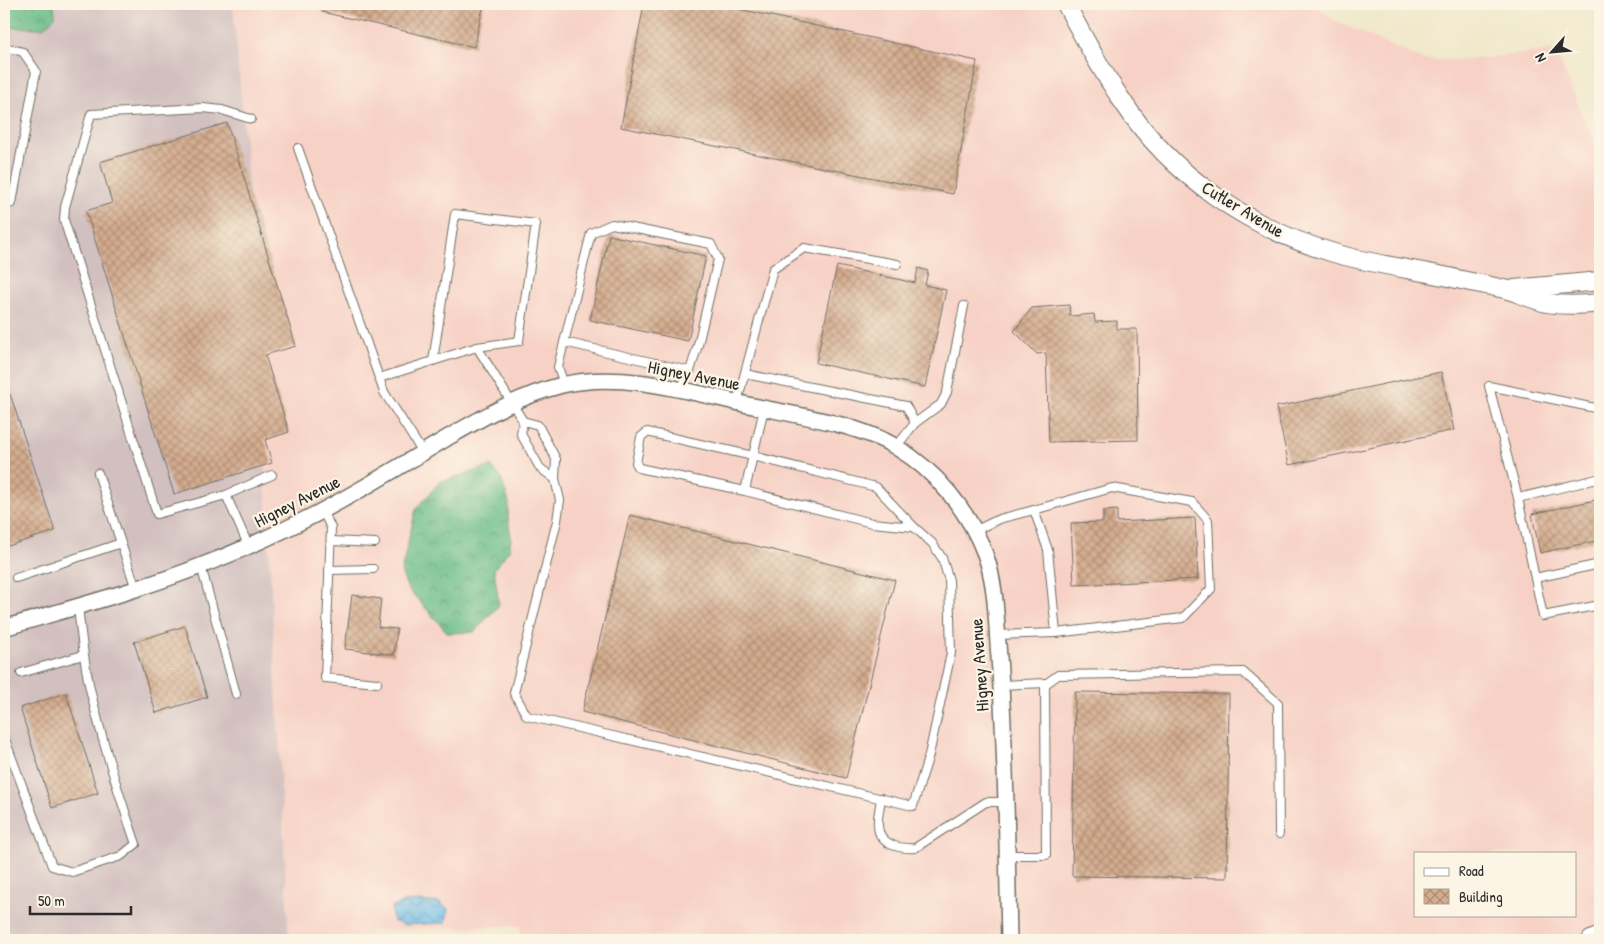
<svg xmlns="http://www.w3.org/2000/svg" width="1604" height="944" viewBox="0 0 1604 944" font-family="'Patrick Hand',sans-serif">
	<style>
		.built { fill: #f7d1c6; fill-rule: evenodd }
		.industrial { fill: #d2bfbf }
		.forest { fill: url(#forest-crowns); stroke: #4c745a }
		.water { fill: url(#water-waves); stroke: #4c748a }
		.building { fill: url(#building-cross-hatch) }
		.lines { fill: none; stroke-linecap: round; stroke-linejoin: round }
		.service-casing { stroke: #706e63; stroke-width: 10 }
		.minor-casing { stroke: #706e63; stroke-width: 18 }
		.tertiary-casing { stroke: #706e63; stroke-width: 20 }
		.service { stroke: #fff; stroke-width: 8 }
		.minor { stroke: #fff; stroke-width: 15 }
		.tertiary { stroke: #fff; stroke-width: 18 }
		.labels { text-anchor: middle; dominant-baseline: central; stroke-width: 4.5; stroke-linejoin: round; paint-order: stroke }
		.street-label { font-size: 18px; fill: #2b2b2b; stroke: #fcf5e5 }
	</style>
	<defs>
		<pattern id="forest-crowns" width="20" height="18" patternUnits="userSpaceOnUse" patternTransform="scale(1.25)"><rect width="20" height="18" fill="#6dbe8a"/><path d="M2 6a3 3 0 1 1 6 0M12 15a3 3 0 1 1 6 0" fill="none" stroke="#5a9b71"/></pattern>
		<pattern id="water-waves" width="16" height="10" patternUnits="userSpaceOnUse" patternTransform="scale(1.25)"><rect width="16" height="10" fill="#6ebce8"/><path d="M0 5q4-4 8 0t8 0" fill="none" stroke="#5b99bc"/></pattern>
		<pattern id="building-cross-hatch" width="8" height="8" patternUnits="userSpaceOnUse" patternTransform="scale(1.25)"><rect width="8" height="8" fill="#d4ac8e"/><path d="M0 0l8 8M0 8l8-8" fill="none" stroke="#ac8c74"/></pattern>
	</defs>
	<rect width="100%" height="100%" fill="#fcf5e5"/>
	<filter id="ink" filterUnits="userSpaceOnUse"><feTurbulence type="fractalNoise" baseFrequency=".02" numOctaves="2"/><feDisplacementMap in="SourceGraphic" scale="10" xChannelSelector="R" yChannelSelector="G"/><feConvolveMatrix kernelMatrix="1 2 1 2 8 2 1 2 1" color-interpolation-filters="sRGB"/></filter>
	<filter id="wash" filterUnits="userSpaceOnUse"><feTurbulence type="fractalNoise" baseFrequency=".0096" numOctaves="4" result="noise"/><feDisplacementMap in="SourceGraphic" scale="20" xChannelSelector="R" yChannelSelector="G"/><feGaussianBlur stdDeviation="1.12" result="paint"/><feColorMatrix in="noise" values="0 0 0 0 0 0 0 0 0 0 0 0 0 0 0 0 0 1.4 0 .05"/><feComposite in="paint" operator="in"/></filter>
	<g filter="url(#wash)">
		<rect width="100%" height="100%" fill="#f0e9cc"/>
		<!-- built -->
		<path class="built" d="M233,4H1314L1336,21L1423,60H1465L1555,50L1600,155V940H743L742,935L560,937V940H521L520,926L370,931V940H289L253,236ZM509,503L508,517L511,537L510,549L494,569L474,632L448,633L408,590ZM1415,853H1575V915H1415Z"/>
		<!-- industrial -->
		<path class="industrial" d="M54,4H233L253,236L289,940H4V27L43,28L55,17Z"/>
		<!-- forest -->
		<g class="forest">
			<path d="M4,4H54L55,17L43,28L4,27Z"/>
			<path d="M491,466L501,478L509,503L508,517L511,537L510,549L494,569L499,605L474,632L448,633L408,589L401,572L416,509L440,482Z"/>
		</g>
		<!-- water -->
		<path class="water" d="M419,901L440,903L448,909L446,923L403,925L393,921L391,908L403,902Z"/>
		<g id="blocks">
			<!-- building -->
			<g class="building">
				<path d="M323,4H484L474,47L322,12Z"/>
				<path d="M644,4H716L977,61L953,194L621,127Z"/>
				<path d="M227,123L296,346L265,355L289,432L265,440L272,463L174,494L86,211L112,203L100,162Z"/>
				<path d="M609,235L706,256L688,341L590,320Z"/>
				<path d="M837,266L915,283L918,268L928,271L925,285L946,290L925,387L816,363Z"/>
				<path d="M1069,305L1070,316L1094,314L1095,322L1117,321V329H1137L1138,440L1049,442L1046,353L1037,354L1014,331L1032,308Z"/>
				<path d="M1441,372L1454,430L1289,465L1276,407Z"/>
				<path d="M10,394L55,531L8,546L4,534V396Z"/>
				<path d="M1600,499V540L1540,553L1532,514Z"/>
				<path d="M1117,510V522L1195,518L1198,579L1074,585L1071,523L1103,522V511Z"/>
				<path d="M630,515L895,580L846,778L582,712Z"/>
				<path d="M352,595L381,599L378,627L397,629L394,655L345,649Z"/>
				<path d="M185,626L207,697L156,713L134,642Z"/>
				<path d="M1075,692L1229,694L1227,878L1072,876Z"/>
				<path d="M66,693L98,793L52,808L20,708Z"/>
			</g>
		</g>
	</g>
	<g filter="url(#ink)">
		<use href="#blocks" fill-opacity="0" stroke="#706e63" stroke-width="1"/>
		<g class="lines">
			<!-- service casing -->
			<g class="service-casing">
				<g id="service">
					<path d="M4,47L23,52L36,71L12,203L4,205"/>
					<path d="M298,148L384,392L423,453"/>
					<path d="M564,342L690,371"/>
					<path d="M433,361L455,214L536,224L519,341L477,347"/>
					<path d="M745,374L906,406L915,423"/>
					<path d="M379,378L477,347L523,421"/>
					<path d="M564,384L558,367L591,233L612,224L711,244L718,259L698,345L690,371L686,375L682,391"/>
					<path d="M737,402L773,269L804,248L897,264"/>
					<path d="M1600,409L1489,386L1518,498L1543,616L1600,605"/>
					<path d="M896,447L915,423L941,404L947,392L964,306"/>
					<path d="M98,473L136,589"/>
					<path d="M555,479L540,468L521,434L523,421L538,425L556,459L555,479L560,500L557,521L514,693L527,716L913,806L929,755L951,653L949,580L942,558L932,543L914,527"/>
					<path d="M745,491L872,523L914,527L876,487L753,456L647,432L641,437L636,463L639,468L745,491C751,463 758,436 764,408"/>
					<path d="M226,495L272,475"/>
					<path d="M1518,498L1597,479"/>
					<path d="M1034,510L1112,488L1192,502L1208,520L1211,589L1183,618L1056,633"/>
					<path d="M323,511L331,528L325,678L377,683"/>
					<path d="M974,531L999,519L1034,510L1048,550L1056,633L997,635"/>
					<path d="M331,541L375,543"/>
					<path d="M249,547L226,495L157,514L64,220L65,207L91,114L203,108L222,110L251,119"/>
					<path d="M201,566L236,694"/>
					<path d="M329,570L373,569"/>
					<path d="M16,578L121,543"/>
					<path d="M1535,578L1600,564"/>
					<path d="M21,673L83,655"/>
					<path d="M1001,685L1047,683L1058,675L1243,672L1278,703L1279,834"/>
					<path d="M4,737L52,866L72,872L121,856L136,844C119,795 103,744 91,693C84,664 81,635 78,606"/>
					<path d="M881,798C880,807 877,818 878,826C879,845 900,849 915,848L986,802H1005"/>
					<path d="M1007,855H1046L1045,683"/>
				</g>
			</g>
			<!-- minor casing -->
			<g class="minor-casing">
				<path id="minor" d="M4,628C70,608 138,591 203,565C242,550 281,532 318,513C362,490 405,463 447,438C485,416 519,396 562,385C623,370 693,393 753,406C796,415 858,424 896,447C935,470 969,511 985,554C997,586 996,623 999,657C1006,751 1007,846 1009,940"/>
			</g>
			<!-- tertiary casing -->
			<g class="tertiary-casing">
				<g id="tertiary">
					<path d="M1066,4C1083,37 1101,70 1123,102C1171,175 1250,229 1334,253C1371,264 1411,269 1449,277C1468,282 1488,285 1508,290C1521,294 1534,300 1547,303C1565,306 1583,305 1600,303"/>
					<path d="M1514,289L1600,281"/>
					<path d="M1591,940L1600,936"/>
				</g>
			</g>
			<!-- service -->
			<use href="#service" class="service"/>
			<!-- minor -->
			<use href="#minor" class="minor"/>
			<!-- tertiary -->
			<use href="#tertiary" class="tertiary"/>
		</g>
	</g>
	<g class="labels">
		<!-- street labels -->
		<g class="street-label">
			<text transform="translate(1243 209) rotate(31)">Cutler Avenue</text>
			<text transform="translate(694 375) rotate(11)">Higney Avenue</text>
			<text transform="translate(297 501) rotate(-27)">Higney Avenue</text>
			<text transform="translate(979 665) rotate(-94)">Higney Avenue</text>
		</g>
	</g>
	<!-- margin -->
	<rect width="1604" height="944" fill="none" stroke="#fcf5e5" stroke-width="20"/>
	<!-- legend -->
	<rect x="1414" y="852" width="162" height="65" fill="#fcf5e5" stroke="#a8a49b"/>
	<rect x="1424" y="868" width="25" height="8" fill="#ffffff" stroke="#a8a49b"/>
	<text x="1459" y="876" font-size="15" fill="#2b2b2b">Road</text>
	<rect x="1424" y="889" width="25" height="15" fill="url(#building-cross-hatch)" stroke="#a8a49b"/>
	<text x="1459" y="902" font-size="15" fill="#2b2b2b">Building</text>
	<!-- north arrow -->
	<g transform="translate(1552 52) rotate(243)" stroke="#fcf5e5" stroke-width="4" paint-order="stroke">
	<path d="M0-4L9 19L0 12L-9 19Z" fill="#2b2b2b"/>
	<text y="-8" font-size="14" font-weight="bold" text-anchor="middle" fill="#2b2b2b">N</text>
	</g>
	<!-- scale -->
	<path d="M30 906v8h101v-8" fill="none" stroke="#2b2b2b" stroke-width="2.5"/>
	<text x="38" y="906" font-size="15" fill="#2b2b2b" stroke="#fcf5e5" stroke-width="4" paint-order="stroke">50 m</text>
</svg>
